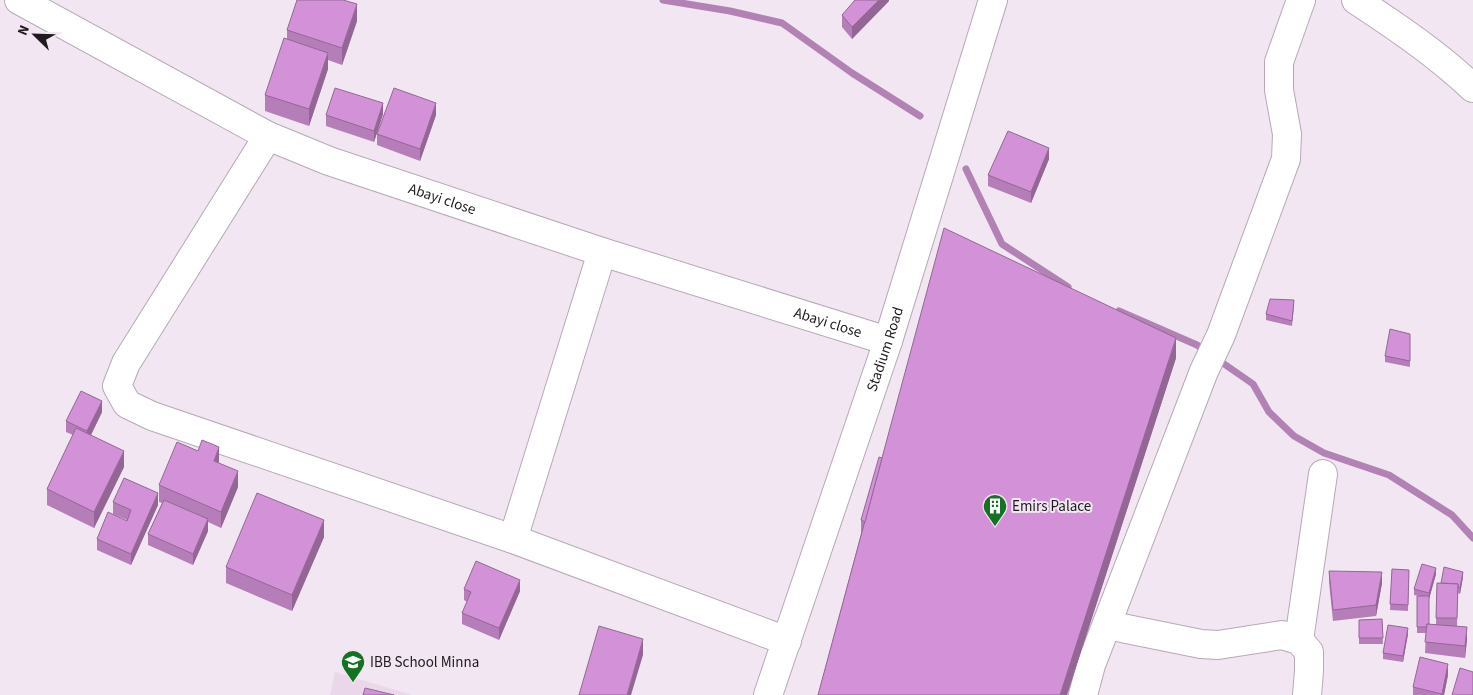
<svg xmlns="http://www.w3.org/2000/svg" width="1473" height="695" viewBox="0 0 1473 695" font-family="'Source Sans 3',sans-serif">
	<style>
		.built { fill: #ead8ea }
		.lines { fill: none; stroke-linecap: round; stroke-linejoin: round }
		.stream { stroke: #b282b5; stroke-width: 7 }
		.minor-casing { stroke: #b5aab6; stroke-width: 30 }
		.minor { stroke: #fff; stroke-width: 28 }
		.wall { fill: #b57eb9 }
		.shaded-wall { fill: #946696 }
		.building { fill: #d392d7; stroke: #946696 }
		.labels { text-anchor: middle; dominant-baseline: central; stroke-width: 4; stroke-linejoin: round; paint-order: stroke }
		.street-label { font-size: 15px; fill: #1e1a1e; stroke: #f1e6f2 }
		.poi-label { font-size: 15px; fill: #1e1a1e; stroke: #f1e6f2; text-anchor: start }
	</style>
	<rect width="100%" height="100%" fill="#f1e6f2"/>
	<!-- built -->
	<path class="built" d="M335,672L412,695H330Z"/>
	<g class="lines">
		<!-- stream -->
		<g class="stream">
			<path d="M663,0L730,11L782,23L852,73L920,116"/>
			<path d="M966,169L1002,244L1068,287"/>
			<path d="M1119,311L1197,345L1206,351"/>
			<path d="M1217,359L1253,384L1269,412L1294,436L1324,453L1389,475L1452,515L1473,538"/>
		</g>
		<!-- minor casing -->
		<g class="minor-casing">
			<g id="minor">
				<path id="s1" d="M19,0L268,136L329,161L602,252L888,341"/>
				<path d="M1356,0C1397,27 1437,54 1473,88"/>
				<path d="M268,136L126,363L117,386L127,404L152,416L513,539L787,641"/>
				<path d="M513,539L602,252"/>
				<path d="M1107,625L1201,644L1218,645L1282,635L1299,640L1309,652V671L1307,695"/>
				<path d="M1299,640L1323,474"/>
				<path id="s2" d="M768,695L888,341L993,0"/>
				<path d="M1083,695L1091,665L1204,371L1221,335L1286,159L1287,134L1279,90V62L1301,0"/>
			</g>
		</g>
		<!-- minor -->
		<use href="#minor" class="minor"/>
	</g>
	<!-- wall -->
	<g class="wall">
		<path d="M889,0V1L852,39L842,27V15Z"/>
		<path d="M357,21L342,65L328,60V69L309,126L265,111V95L287,39V30Z"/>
		<path d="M383,114L374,142L326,126V115Z"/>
		<path d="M436,115L420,161L377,145V134Z"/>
		<path d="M1049,159L1031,203L988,186V175Z"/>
		<path d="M1294,306L1292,326L1266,320V314Z"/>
		<path d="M1410,334V367L1385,362V356Z"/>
		<path d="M1176,358L1067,695H818L861,534V520L882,458Z"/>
		<path d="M102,412L91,435L124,467L94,528L47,505V489L73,435L66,432V421Z"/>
		<path d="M219,463L238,487L221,528L208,522V531L193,565L148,545V534L162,503L159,502V485Z"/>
		<path d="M113,502L158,505L131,565L97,550V539L127,520L113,514Z"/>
		<path d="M324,537L292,611L226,583V567Z"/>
		<path d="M1392,569L1409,570L1408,611L1390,610Z"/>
		<path d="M1329,571L1382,583L1376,616L1333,621L1329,582Z"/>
		<path d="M1436,574L1429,599V624H1436L1437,583H1441L1463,577L1460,594L1458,593L1457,626L1467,639L1465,658L1425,653L1426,633H1417V596H1419L1414,595V589Z"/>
		<path d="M464,589L520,591L499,640L462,624V613L467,602L464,600Z"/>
		<path d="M1382,619L1383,644H1359V620Z"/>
		<path d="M1408,634L1403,662L1383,659V653Z"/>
		<path d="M1448,675L1444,695H1413V687Z"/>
	</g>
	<!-- shaded-wall -->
	<g class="shaded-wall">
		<path d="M879,0H889V1L852,39V27Z"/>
		<path d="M357,4V21L342,65V48Z"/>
		<path d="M328,53V69L309,126V109Z"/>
		<path d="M383,103V114L374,142V131Z"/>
		<path d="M436,103V115L420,161V149Z"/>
		<path d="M1049,148V159L1031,203V192Z"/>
		<path d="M1176,338V358L1067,695H1060Z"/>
		<path d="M102,401V412L87,443V431Z"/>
		<path d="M219,447V463L214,461Z"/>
		<path d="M124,451V467L94,528V512Z"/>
		<path d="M238,471V487L221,528V512Z"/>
		<path d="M158,493V505L131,565V554Z"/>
		<path d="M208,519V531L193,565V554Z"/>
		<path d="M324,520V537L292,611V595Z"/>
		<path d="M1436,568V574L1429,599V593Z"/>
		<path d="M1382,572V583L1376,616V605Z"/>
		<path d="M1463,572V577L1460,594V588Z"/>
		<path d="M520,580V591L499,640V628Z"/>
		<path d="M1467,627V639L1465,658V646Z"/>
		<path d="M1408,628V634L1403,662V656Z"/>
		<path d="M643,639V655L631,695H627Z"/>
		<path d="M1448,664V675L1444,695H1442Z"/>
	</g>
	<!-- building -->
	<g class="building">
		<path d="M297,0H343L357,4L342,48L287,30Z"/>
		<path d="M855,0H879L852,27L842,15Z"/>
		<path d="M284,38L328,53L309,109L265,95Z"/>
		<path d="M335,88L383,103L374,131L326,115Z"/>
		<path d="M394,88L436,103L420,149L377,134Z"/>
		<path d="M1008,131L1049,148L1031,192L988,175Z"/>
		<path d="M944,228L1176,338L1060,695H818Z"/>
		<path d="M1270,299L1294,300L1292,321L1266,314Z"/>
		<path d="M1390,329L1410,334V361L1385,356Z"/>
		<path d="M81,391L102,401L87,431L66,421Z"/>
		<path d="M76,428L124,451L94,512L47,489Z"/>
		<path d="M202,440L219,447L214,461L238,471L221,512L159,485L177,442L198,451Z"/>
		<path d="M879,457L882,458L865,522L861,520Z"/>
		<path d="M124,478L158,493L131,554L97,539L108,512L127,521L131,510L113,502Z"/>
		<path d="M257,493L324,520L292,595L226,567Z"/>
		<path d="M164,500L208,519L193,554L148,534Z"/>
		<path d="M476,561L520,580L499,628L462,613L471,592L464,589Z"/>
		<path d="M1422,564L1436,568L1429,593L1414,589Z"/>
		<path d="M1444,567L1463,572L1460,588L1458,587V584L1441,583Z"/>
		<path d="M1392,569L1409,570L1408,605L1390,604Z"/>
		<path d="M1329,571L1382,572L1376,605L1333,610Z"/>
		<path d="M1437,583L1458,584L1457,618H1436Z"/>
		<path d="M1417,596H1429V624H1427L1426,627H1417Z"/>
		<path d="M1382,619L1383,638H1359V620Z"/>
		<path d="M1427,624L1467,627L1465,646L1425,642Z"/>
		<path d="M1388,625L1408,628L1403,656L1383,653Z"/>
		<path d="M599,626L643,639L627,695H579Z"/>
		<path d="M1420,657L1448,664L1442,694L1413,687Z"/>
		<path d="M1460,668L1473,672V695H1452Z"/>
		<path d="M365,688L394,695H363Z"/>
	</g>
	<!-- icons -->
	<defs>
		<g id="building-pin" transform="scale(1.25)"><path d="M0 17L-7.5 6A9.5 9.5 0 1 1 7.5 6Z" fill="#147323" stroke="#f1e6f2"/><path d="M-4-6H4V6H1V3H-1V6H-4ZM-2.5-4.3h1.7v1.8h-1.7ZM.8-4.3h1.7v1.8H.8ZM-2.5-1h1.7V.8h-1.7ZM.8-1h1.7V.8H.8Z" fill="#fff"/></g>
		<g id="school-pin" transform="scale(1.25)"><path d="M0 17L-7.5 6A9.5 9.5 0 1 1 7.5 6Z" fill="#147323" stroke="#f1e6f2"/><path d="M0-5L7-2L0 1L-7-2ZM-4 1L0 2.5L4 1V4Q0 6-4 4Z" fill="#fff"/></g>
	</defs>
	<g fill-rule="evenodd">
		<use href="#building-pin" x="995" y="506"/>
		<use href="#school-pin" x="353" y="662"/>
	</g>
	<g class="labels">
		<!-- street labels -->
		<g class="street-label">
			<text stroke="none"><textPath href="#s1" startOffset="469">Abayi close</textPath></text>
			<text stroke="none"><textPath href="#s1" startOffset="874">Abayi close</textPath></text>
			<text stroke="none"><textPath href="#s2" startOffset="365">Stadium Road</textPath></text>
		</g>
		<!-- poi labels -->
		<g class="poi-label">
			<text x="1012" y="506">Emirs Palace</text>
			<text x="370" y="662">IBB School Minna</text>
		</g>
	</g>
	<!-- north arrow -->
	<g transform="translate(35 35) rotate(293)" stroke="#f1e6f2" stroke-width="4" paint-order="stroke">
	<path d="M0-4L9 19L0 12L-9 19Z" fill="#1e1a1e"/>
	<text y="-8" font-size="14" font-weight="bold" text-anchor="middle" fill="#1e1a1e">N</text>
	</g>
</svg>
